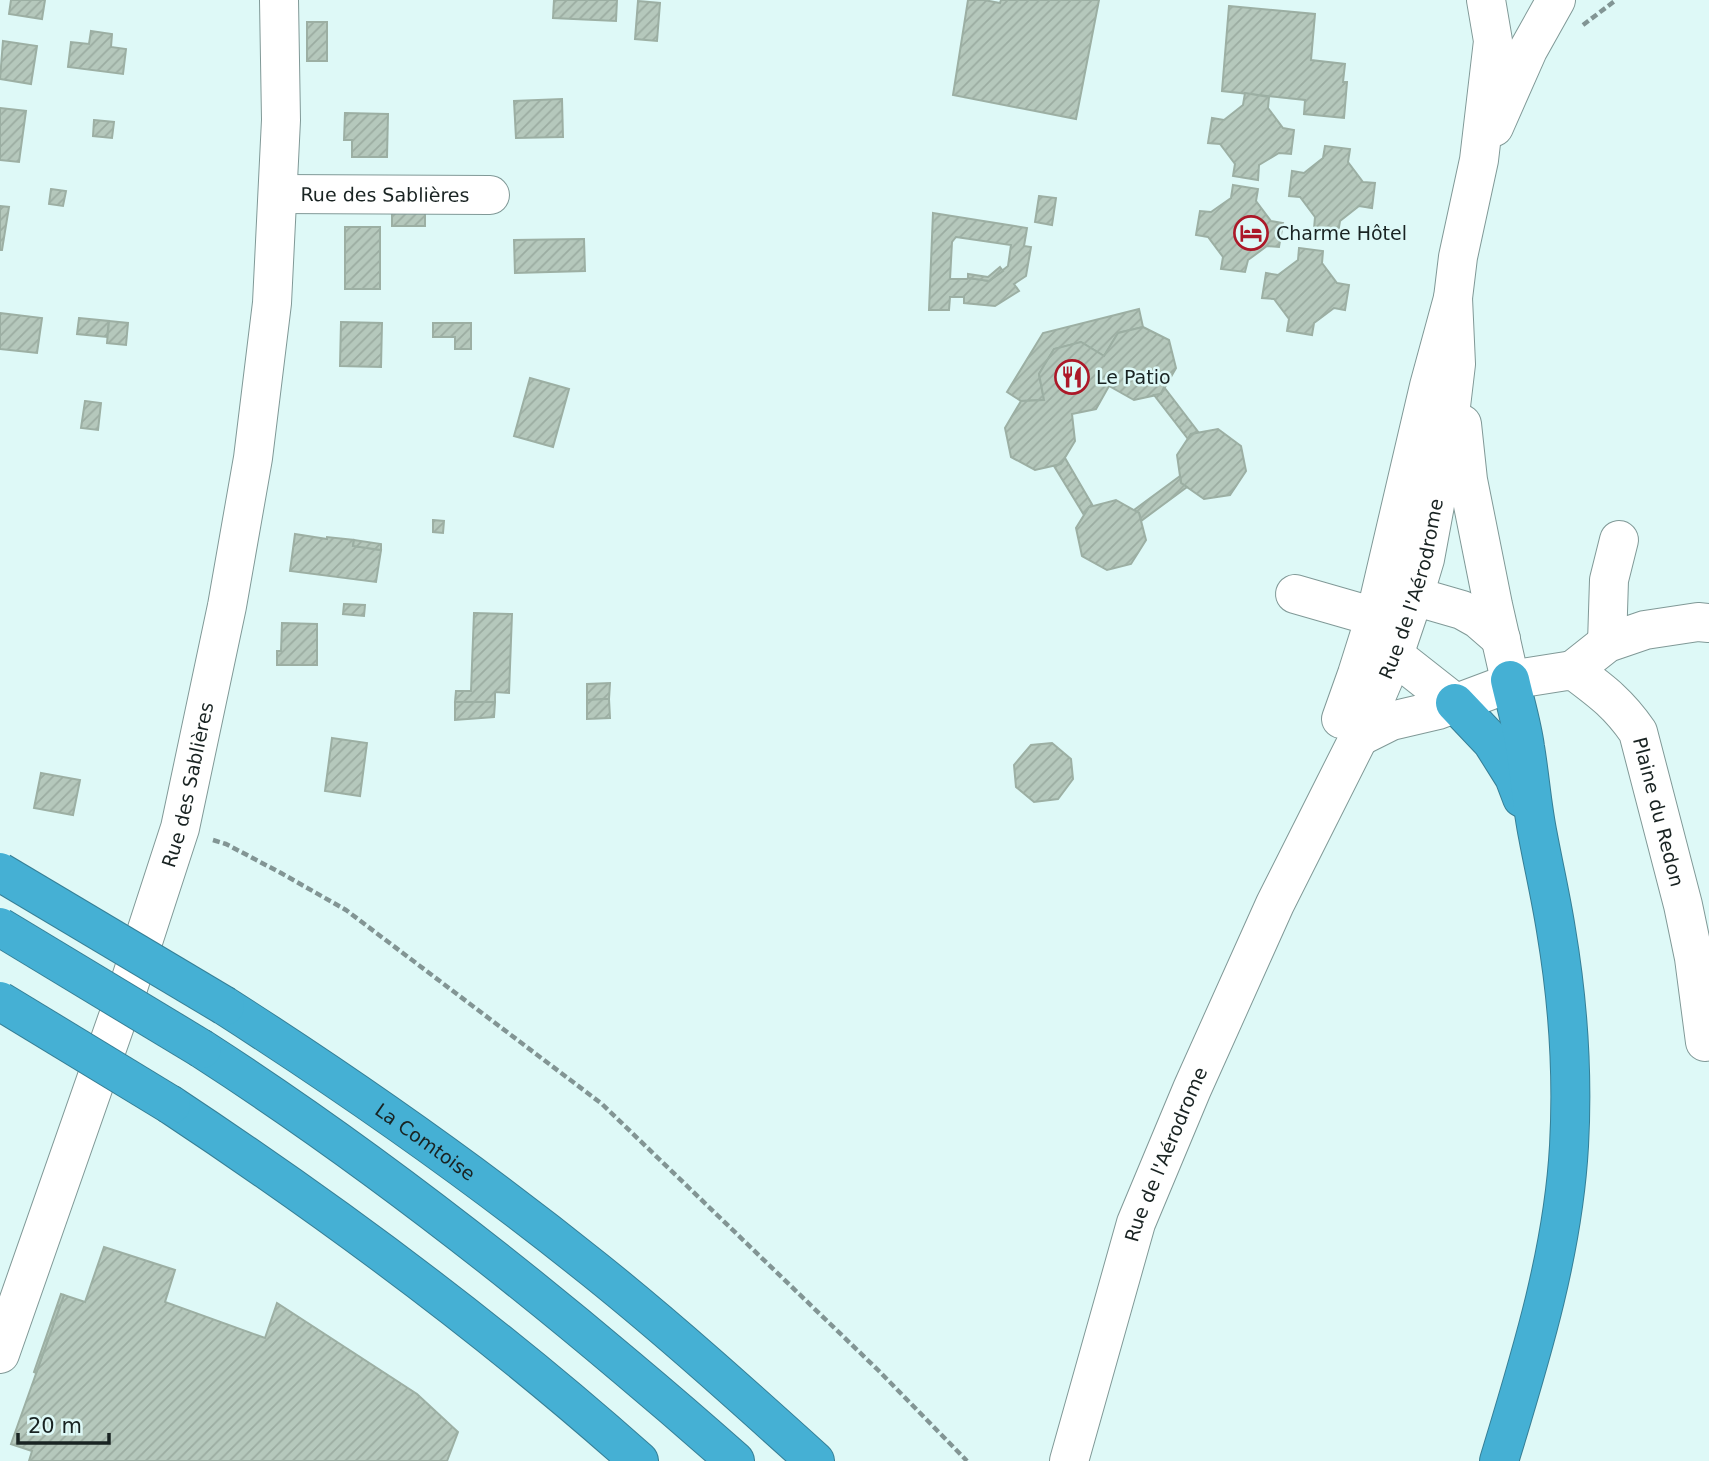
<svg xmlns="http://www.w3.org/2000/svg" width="1709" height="1461" viewBox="0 0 1709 1461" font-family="'DejaVu Sans',sans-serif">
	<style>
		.building { fill: url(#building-hatch); stroke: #9cafa3; stroke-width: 2; fill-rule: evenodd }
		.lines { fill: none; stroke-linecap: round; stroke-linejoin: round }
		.minor-casing { stroke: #809997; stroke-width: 40 }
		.highway-casing { stroke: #367f96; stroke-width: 40 }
		.path { stroke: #829594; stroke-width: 4.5; stroke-dasharray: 7 3.5; stroke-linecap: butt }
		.minor { stroke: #fff; stroke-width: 38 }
		.highway { stroke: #45b0d4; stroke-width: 38 }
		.highway-bridge-casing { stroke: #367f96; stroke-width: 40; stroke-linecap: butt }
		.highway-bridge { stroke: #45b0d4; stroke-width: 38 }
		.labels { text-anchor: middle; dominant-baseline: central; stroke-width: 5; stroke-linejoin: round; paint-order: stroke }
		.street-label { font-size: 19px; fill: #192322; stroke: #def9f7 }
		.poi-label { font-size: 19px; fill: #192322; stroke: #def9f7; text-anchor: start }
	</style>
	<defs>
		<pattern id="building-hatch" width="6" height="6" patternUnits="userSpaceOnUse" patternTransform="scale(1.75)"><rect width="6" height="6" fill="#b5c8bc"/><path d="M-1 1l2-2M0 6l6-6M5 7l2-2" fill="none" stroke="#9baca1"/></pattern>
	</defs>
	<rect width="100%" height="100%" fill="#def9f7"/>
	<!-- building -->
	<g class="building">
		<path d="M11,0H45L42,19L9,14Z"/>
		<path d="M554,0H617L616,21L553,18Z"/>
		<path d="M968,0H984L1000,3L1001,0H1099L1076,119L953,95Z"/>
		<path d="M638,1L660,3L657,41L635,39Z"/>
		<path d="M1229,6L1315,14L1311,60L1345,64L1343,82H1347L1344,118L1304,114L1305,100L1222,91Z"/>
		<rect x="307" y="22" width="20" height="39"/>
		<path d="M91,31L112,34L111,47L126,49L123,74L68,67L71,42L89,44Z"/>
		<path d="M3,41L37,46L31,84L0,79Z"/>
		<path d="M1245,93L1269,97L1268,108L1283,128L1294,130L1291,154L1279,153L1259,165L1258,180L1233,176L1235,164L1220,144L1208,143L1212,118L1224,120L1243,105Z"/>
		<path d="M562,99L563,137L516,138L514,101Z"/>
		<path d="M0,108L26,111L19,162L0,160Z"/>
		<path d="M345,113L388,114L387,157H352V140H344Z"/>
		<path d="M94,120L114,122L112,138L93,136Z"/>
		<path d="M1325,146L1350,149L1348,162L1363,182L1375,183L1372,208L1359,206L1340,221L1338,233L1314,229L1315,217L1300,197L1289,196L1292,171L1304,173L1323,158Z"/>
		<path d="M1233,185L1258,189L1256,201L1271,221L1283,223L1279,247L1267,246L1248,260L1245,272L1221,269L1223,257L1208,237L1196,235L1200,211L1211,212L1231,198Z"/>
		<path d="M51,189L66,191L63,206L49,204Z"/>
		<path d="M1039,196L1056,198L1052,225L1035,222Z"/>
		<path d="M0,206L9,207L2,250H0Z"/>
		<path d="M392,212L425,213V226H392Z"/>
		<path d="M933,213L1027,228L1024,246L1031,247L1026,276L1014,284L1019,291L995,306L964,303V297H950L949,310H929ZM956,237L1011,245L1008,266L989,281L968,278L967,279H950L952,242Z"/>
		<rect x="345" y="227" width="35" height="62"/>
		<path d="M584,239L585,271L515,273L514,240Z"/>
		<path d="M1299,248L1323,251L1322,263L1337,283L1349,285L1345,310L1334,308L1314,323L1312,335L1287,331L1289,319L1274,299L1262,298L1266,273L1278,275L1298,260Z"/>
		<path d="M1000,267L1003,271L989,281L968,278V274L988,277Z"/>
		<path d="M1139,309L1143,327L1118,333L1104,356L1081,342L1054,349L1039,374L1044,400L1021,401L1007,392L1043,333Z"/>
		<path d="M0,313L42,318L37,353L0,349Z"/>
		<path d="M79,318L109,321L107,337L77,334Z"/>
		<path d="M109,321L128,323L126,345L107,343Z"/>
		<path d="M341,322L382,323L381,367L340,366Z"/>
		<path d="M433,323H471V349H455V337H433Z"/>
		<path d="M1143,327L1169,340L1176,368L1161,394L1134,400L1109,386L1096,409L1072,414L1075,441L1061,464L1035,470L1011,457L1005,428L1021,401L1044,400L1039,374L1054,349L1081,342L1104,356L1118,333Z"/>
		<path d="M530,378L569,389L553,447L514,436Z"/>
		<path d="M1164,387L1199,433L1191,434L1188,439L1154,395L1161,394Z"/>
		<path d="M85,401L101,403L98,430L81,428Z"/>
		<path d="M1218,429L1241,446L1246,471L1230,495L1204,499L1181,483L1177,455L1191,434Z"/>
		<path d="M1065,458L1093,506L1089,507L1084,515L1054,466L1061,464Z"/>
		<path d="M1180,476L1181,483L1187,487L1141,521L1139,513L1134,510Z"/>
		<path d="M1116,500L1139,513L1146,540L1131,564L1107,570L1082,556L1076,528L1089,507Z"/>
		<path d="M433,520L444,521L443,533L433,532Z"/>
		<path d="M295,534L327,539V537L354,540L353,546L381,550L376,582L290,571Z"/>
		<path d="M354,540L381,544V550L353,546Z"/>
		<path d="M344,604L365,605L364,616L343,614Z"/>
		<path d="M474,613L512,614L509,693L495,692V702H455L456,691H471Z"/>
		<path d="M282,623L317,624V665H277V651H281Z"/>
		<path d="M610,683L609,699L587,700V684Z"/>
		<path d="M605,699H609L610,718L587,719V700Z"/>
		<path d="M455,702H495L494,717L455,720Z"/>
		<path d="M332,738L367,743L360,796L325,791Z"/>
		<path d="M1052,743L1071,759L1073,779L1058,799L1034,802L1016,787L1014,765L1031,745Z"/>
		<path d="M41,773L80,780L73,815L34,808Z"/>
		<path d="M104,1247L175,1270L165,1302L265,1338L277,1303L417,1394L458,1432L447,1461H29L32,1451L11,1444L64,1295L85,1302Z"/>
		<path d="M61,1294L64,1295L36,1373L34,1372Z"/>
	</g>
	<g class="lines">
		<!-- minor casing -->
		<g class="minor-casing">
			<g id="minor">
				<path d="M1494,127L1528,50L1556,0"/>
				<path id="s1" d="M278,194L490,195"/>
				<path d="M1462,424L1468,480L1493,605L1510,680"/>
				<path d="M1295,594L1375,617"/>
				<path d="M1390,604L1413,599H1424L1462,610L1478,619L1501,639"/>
				<path d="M1377,637L1394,655L1455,703"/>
				<path d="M1607,643L1609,580L1619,540"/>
				<path d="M1573,670L1607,643L1645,630L1698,622L1709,623"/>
				<path d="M1341,719L1357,674L1375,617L1429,386L1453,298L1458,257L1479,160L1493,41L1486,0"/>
				<path id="s2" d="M1359,737L1391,721L1438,710L1502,686L1510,680L1573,670C1601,691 1618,703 1638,732L1683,905L1694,958L1705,1042"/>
				<path id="s3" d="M0,1354L127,991L180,828L227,606L253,458L272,303L281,120L279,0"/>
				<path id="s4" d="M1069,1461L1136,1223L1192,1089L1275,904L1359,737L1394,655L1413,599L1425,559L1447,440L1456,364L1453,298"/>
			</g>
		</g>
		<!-- highway casing -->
		<g class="highway-casing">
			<g id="highway">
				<path d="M1455,703L1492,742L1514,777L1522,798"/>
				<path id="s5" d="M225,1006C353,1088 477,1175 595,1270C671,1331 743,1396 815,1461"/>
				<path d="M202,1049C351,1145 491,1253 626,1367C663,1398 699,1429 735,1461"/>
				<path d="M171,1105C334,1213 493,1331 639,1461"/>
				<path d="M1499,1461C1530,1359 1563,1254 1569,1146C1573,1074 1568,1001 1556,930C1551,898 1544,868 1538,836C1532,807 1530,777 1525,747C1522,725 1515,702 1510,680"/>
			</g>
		</g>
		<!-- path -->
		<g class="path">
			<path d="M1583,25L1616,0"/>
			<path d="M213,840L226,844L281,873L346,910L602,1104L878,1370L967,1461"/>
		</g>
		<!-- minor -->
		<use href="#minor" class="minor"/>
		<!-- highway -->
		<use href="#highway" class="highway"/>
		<!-- highway-bridge casing -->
		<g class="highway-bridge-casing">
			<g id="highway-bridge">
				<path d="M0,872L225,1006"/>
				<path d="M0,927L202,1049"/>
				<path d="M0,1001L171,1105"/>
			</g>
		</g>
		<!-- highway-bridge -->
		<use href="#highway-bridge" class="highway-bridge"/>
	</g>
	<!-- icons -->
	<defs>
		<g id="hotel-ring" transform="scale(1.75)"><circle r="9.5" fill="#def9f7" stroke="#ac1828" stroke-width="1.5"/><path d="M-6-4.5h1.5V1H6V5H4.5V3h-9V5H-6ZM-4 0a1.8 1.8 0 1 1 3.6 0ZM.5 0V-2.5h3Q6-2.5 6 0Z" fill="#ac1828"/></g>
		<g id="restaurant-ring" transform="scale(1.75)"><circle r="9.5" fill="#def9f7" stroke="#ac1828" stroke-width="1.5"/><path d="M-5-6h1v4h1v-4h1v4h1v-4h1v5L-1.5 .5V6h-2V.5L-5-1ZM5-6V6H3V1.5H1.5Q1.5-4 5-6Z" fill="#ac1828"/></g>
	</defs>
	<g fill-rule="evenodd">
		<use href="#hotel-ring" x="1251" y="233"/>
		<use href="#restaurant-ring" x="1072" y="377"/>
	</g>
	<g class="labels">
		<!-- street labels -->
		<g class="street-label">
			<text stroke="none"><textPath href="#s1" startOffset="107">Rue des Sablières</textPath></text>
			<text stroke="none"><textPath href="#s4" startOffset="940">Rue de l'Aérodrome</textPath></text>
			<text stroke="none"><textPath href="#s3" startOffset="600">Rue des Sablières</textPath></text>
			<text stroke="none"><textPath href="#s2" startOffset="399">Plaine du Redon</textPath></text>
			<text stroke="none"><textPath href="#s5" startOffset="242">La Comtoise</textPath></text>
			<text stroke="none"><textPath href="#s4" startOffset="322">Rue de l'Aérodrome</textPath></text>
		</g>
		<!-- poi labels -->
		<g class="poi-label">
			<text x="1276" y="233">Charme Hôtel</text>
			<text x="1096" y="377">Le Patio</text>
		</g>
	</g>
	<!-- scale -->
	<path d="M18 1433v10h91v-10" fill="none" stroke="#192322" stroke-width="3.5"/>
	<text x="28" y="1433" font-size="21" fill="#192322" stroke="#def9f7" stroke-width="5" paint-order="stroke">20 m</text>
</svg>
